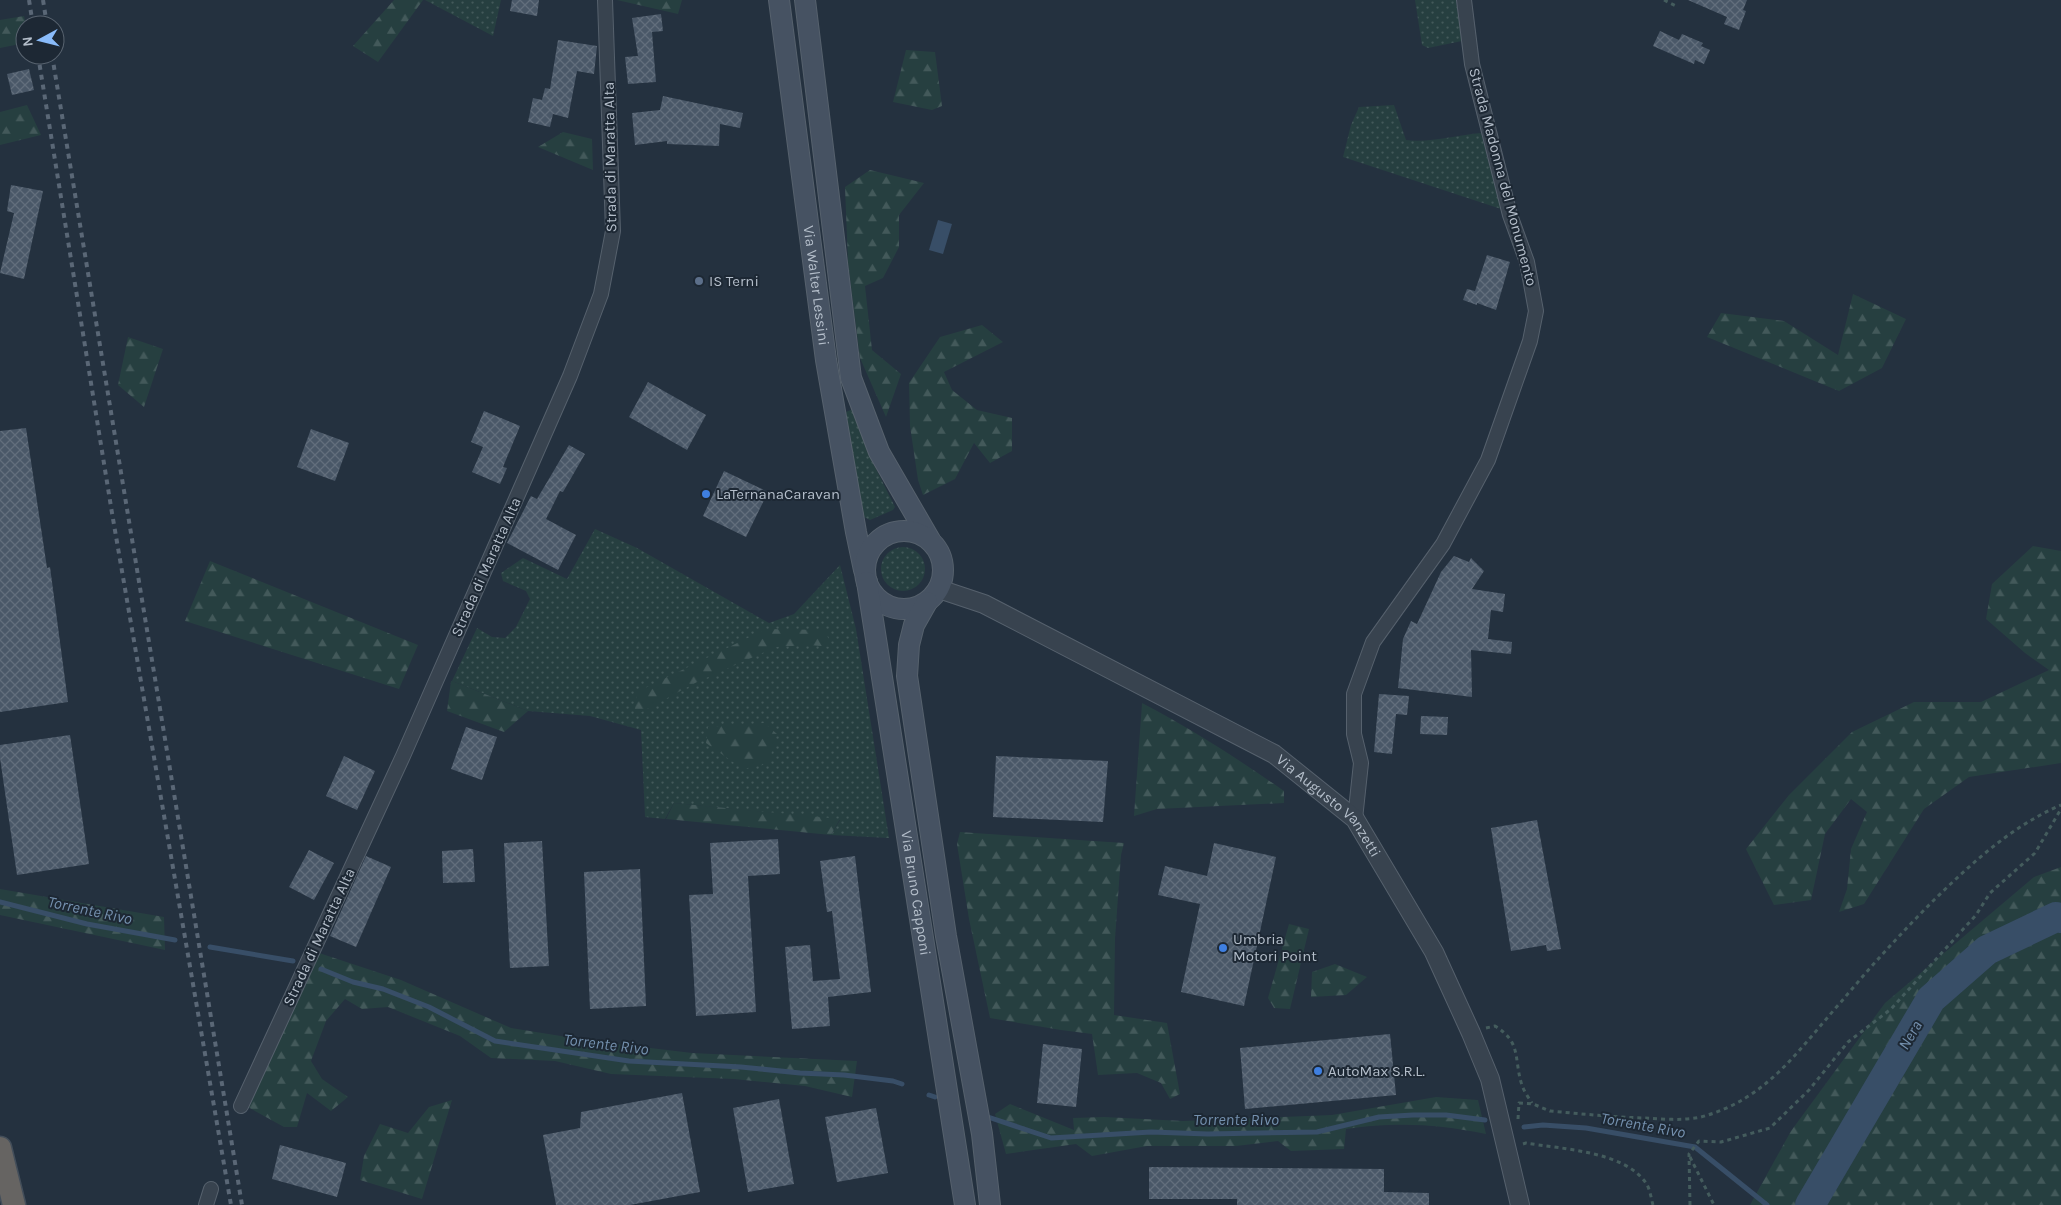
<svg xmlns="http://www.w3.org/2000/svg" width="2061" height="1205" viewBox="0 0 2061 1205" font-family="Karla,sans-serif">
	<style>
		.grass { fill: url(#grass-dots) }
		.forest { fill: url(#forest-firs) }
		.water { fill: #384e67 }
		.lines { fill: none; stroke-linecap: round; stroke-linejoin: round }
		.stream { stroke: #384e67; stroke-width: 5 }
		.river { stroke: #384e67; stroke-width: 30 }
		.building { fill: url(#building-cross-hatch) }
		.minor-casing { stroke: #56616d; stroke-width: 16 }
		.tertiary-casing { stroke: #56616d; stroke-width: 20 }
		.secondary-casing { stroke: #56616d; stroke-width: 22 }
		.trunk-casing { stroke: #434e5a; stroke-width: 25 }
		.path { stroke: #445c5d; stroke-width: 3; stroke-dasharray: 4 4; stroke-linecap: butt }
		.minor { stroke: #38434f; stroke-width: 14 }
		.tertiary { stroke: #38434f; stroke-width: 18 }
		.secondary { stroke: #465262; stroke-width: 20 }
		.trunk { stroke: #666462; stroke-width: 22 }
		.rail { stroke: #5a6776; stroke-width: 4; stroke-dasharray: 5 5; stroke-linecap: butt }
		.service-dot { fill: #5c6f8a; stroke: #1d2834; stroke-width: 2 }
		.shop-dot { fill: #3f7fe0; stroke: #1d2834; stroke-width: 2 }
		.labels { text-anchor: middle; dominant-baseline: central; stroke-width: 4; stroke-linejoin: round; paint-order: stroke }
		.street-label { font-size: 15px; fill: #b4beca; stroke: #1d2834 }
		.poi-label { font-size: 15px; fill: #b4beca; stroke: #1d2834; text-anchor: start }
		.water-label { font-size: 16px; font-style: italic; fill: #7490ae; stroke: #1d2834 }
	</style>
	<defs>
		<pattern id="grass-dots" width="8" height="8" patternUnits="userSpaceOnUse" patternTransform="scale(1.25)"><rect width="8" height="8" fill="#263f40"/><path d="M2 2h.1M6 6h.1" fill="none" stroke="#43595a" stroke-width="1.8" stroke-linecap="round"/></pattern>
		<pattern id="forest-firs" width="22" height="20" patternUnits="userSpaceOnUse" patternTransform="scale(1.25)"><rect width="22" height="20" fill="#263f40"/><path d="M5 1l3.5 6h-7zM16 11l3.5 6h-7z" fill="#43595a"/></pattern>
		<pattern id="building-cross-hatch" width="8" height="8" patternUnits="userSpaceOnUse" patternTransform="scale(1.25)"><rect width="8" height="8" fill="#4a5868"/><path d="M0 0l8 8M0 8l8-8" fill="none" stroke="#626e7c"/></pattern>
	</defs>
	<rect width="100%" height="100%" fill="#24313f"/>
	<!-- grass -->
	<g class="grass">
		<path d="M425,0H501L493,36Z"/>
		<path d="M1415,0H1456L1462,41L1428,48L1422,45Z"/>
		<path d="M1394,105L1406,140C1429,143 1457,135 1481,133L1501,209L1343,157L1351,125L1359,107Z"/>
		<path d="M853,409L871,459L895,507L893,510L870,520L864,517L862,512L846,412Z"/>
		<path d="M595,529L637,548L769,623L794,614L840,565L856,629L889,838L831,835L840,820L674,803L665,819L645,817L641,730L590,716L528,711L452,681L477,628L492,637L505,638L516,627L530,599L526,591L503,581L501,573L523,558L567,579Z"/>
		<circle cx="903" cy="569" r="22"/>
	</g>
	<!-- forest -->
	<g class="forest">
		<path d="M394,0H423L378,62L353,46Z"/>
		<path d="M617,0H682L678,14Z"/>
		<path d="M24,16L26,25L25,43L0,48V20Z"/>
		<path d="M906,50L935,52L942,106L932,110L893,102Z"/>
		<path d="M27,105L41,135L0,145V112Z"/>
		<path d="M563,132L592,139L593,170L538,147Z"/>
		<path d="M870,170L924,183L899,215V247L883,278L865,286L872,350L901,374L886,417L860,358L848,262L845,187Z"/>
		<path d="M1853,294L1906,319L1882,368L1839,391L1707,337L1721,313L1784,321L1838,355Z"/>
		<path d="M982,325L1003,342L944,372L952,390L977,410L1012,418V451L990,463L974,443L955,479L923,495L918,480L910,426L909,383L940,337Z"/>
		<path d="M128,337L163,349L144,407L118,385Z"/>
		<path d="M2033,546L2061,551V763L1969,777L1924,809L1864,904L1839,912L1847,889L1851,849L1867,812L1851,799L1825,834L1811,900L1774,905L1746,849L1789,795L1852,732L1914,702H1981L2049,670L2025,653L1986,619L1992,584Z"/>
		<path d="M210,561L418,645L399,689L185,621Z"/>
		<path d="M766,629L824,630L833,647L809,645L776,647L697,682L634,716L637,692Z"/>
		<path d="M451,681H452L528,711L504,732L447,711Z"/>
		<path d="M1142,703C1192,729 1238,759 1284,791V803L1157,809L1134,816Z"/>
		<path d="M764,723L777,734L768,764L743,769L706,743L708,727Z"/>
		<path d="M674,803L840,819L831,835L666,819Z"/>
		<path d="M960,832L1124,843L1121,855L1115,939L1114,1015L1167,1023L1180,1094L1170,1099L1161,1083L1137,1073L1098,1075L1092,1034L1061,1030L990,1018L969,919L957,844Z"/>
		<path d="M2061,867V1205H1750L1791,1131L1885,1003L2034,877Z"/>
		<path d="M0,889L164,917L165,950L0,915Z"/>
		<path d="M1289,924L1309,929L1290,1009L1274,1008L1268,998Z"/>
		<path d="M313,951L401,980L511,1028L592,1041L692,1053L857,1061L852,1097L805,1086L734,1079L611,1074L555,1061L491,1058L460,1036L388,1007L362,1009L345,999L326,1021L311,1061L322,1079L348,1097L331,1111L307,1093L297,1127H284L244,1105Z"/>
		<path d="M1335,964L1367,977L1346,995L1311,997L1312,972Z"/>
		<path d="M1436,1097L1478,1100L1486,1134C1435,1124 1398,1122 1346,1129L1344,1149L1291,1151L1278,1141L1236,1146H1147L1092,1156L1076,1144L1006,1154L995,1114L1010,1104L1074,1130L1073,1118L1104,1117L1183,1121L1332,1115Z"/>
		<path d="M452,1100L422,1199L360,1180L364,1156L380,1124L408,1133L429,1107Z"/>
	</g>
	<!-- water -->
	<path class="water" d="M938,220L952,224L943,254L929,250Z"/>
	<g class="lines">
		<!-- stream -->
		<g class="stream">
			<path d="M0,902L87,924L175,940"/>
			<path d="M2056,917L2061,908"/>
			<path d="M210,947L293,961"/>
			<path d="M321,969L353,982L383,989L429,1007L495,1041L629,1061L741,1067L800,1073L844,1075L893,1081L902,1084"/>
			<path d="M929,1095L935,1097"/>
			<path d="M988,1117L1051,1138L1151,1132L1208,1134L1317,1132L1379,1117L1413,1115H1446L1485,1120"/>
			<path d="M1524,1127L1543,1125L1586,1128L1695,1147L1767,1205"/>
		</g>
		<!-- river -->
		<path class="river" d="M1810,1205L1931,999L1987,950L2056,917L2061,918"/>
	</g>
	<!-- building -->
	<g class="building">
		<path d="M512,0H539L537,16L510,11Z"/>
		<path d="M1688,0H1747L1743,10L1746,11L1739,30L1724,24L1727,17Z"/>
		<path d="M661,14L663,31L652,32L656,82L628,84L625,57L638,56L632,18Z"/>
		<path d="M1660,31L1679,40L1682,34L1703,43L1701,46L1710,50L1704,64L1695,60L1694,64L1653,46Z"/>
		<path d="M558,40L597,46L594,74L577,71L568,118L553,114L550,127L528,122L533,98L542,100L545,88L550,89Z"/>
		<path d="M29,69L34,90L12,95L7,74Z"/>
		<path d="M663,96L743,113L740,128L720,124L719,146L667,144V141L635,145L632,113L660,110Z"/>
		<path d="M11,185L43,191L24,279L0,273L14,213L7,211Z"/>
		<path d="M1487,255L1510,262L1496,310L1477,303V305L1463,300L1467,289L1475,291Z"/>
		<path d="M648,382L706,415L687,450L629,417Z"/>
		<path d="M484,411L520,426L503,467L507,468L500,484L472,472L483,447L471,442Z"/>
		<path d="M26,428L47,568L50,567L68,702L0,712V431Z"/>
		<path d="M311,429L349,443L335,481L297,467Z"/>
		<path d="M569,445L585,454L563,492L560,491L546,519L576,535L558,570L507,543L531,496L537,499Z"/>
		<path d="M724,471L768,492L746,537L703,516Z"/>
		<path d="M1454,556L1469,562L1471,558L1484,571L1472,589L1505,594L1503,612L1491,610L1488,639L1512,642L1511,654L1471,650L1472,697L1398,688L1403,639L1411,621L1417,624L1441,572Z"/>
		<path d="M1379,694L1409,696L1407,715L1396,714L1392,754L1374,752Z"/>
		<path d="M1421,716L1448,717L1447,735L1420,734Z"/>
		<path d="M466,727L497,737L482,780L451,769Z"/>
		<path d="M70,735L89,864L17,875L0,758V745Z"/>
		<path d="M344,756L375,771L357,810L326,796Z"/>
		<path d="M996,756L1108,761L1103,822L993,817Z"/>
		<path d="M1537,820L1561,949L1547,951L1546,945L1511,951L1491,828Z"/>
		<path d="M778,839L780,874L748,876L756,1012L696,1016L689,895L713,894L710,843Z"/>
		<path d="M542,841L549,966L510,968L504,843Z"/>
		<path d="M1214,843L1276,857L1244,1006L1181,992L1200,904L1158,895L1165,866L1207,876Z"/>
		<path d="M473,849L475,882L443,883L442,851Z"/>
		<path d="M309,850L334,863L314,900L289,887Z"/>
		<path d="M366,856L391,867L356,947L330,936Z"/>
		<path d="M855,856L871,992L828,997L830,1026L792,1029L785,947L810,945L813,981L840,979L832,911L827,912L820,861Z"/>
		<path d="M640,869L646,1006L590,1009L584,872Z"/>
		<path d="M1390,1034L1396,1095L1245,1109L1240,1048Z"/>
		<path d="M1043,1044L1082,1049L1076,1107L1037,1103Z"/>
		<path d="M682,1093L700,1192L630,1205H556L543,1135L580,1128L581,1112Z"/>
		<path d="M779,1099L794,1184L748,1192L733,1108Z"/>
		<path d="M876,1108L888,1173L837,1182L825,1117Z"/>
		<path d="M280,1145L346,1163L337,1197L272,1179Z"/>
		<path d="M1149,1167L1384,1169V1192L1429,1193V1205H1237V1199H1149Z"/>
	</g>
	<g class="lines">
		<!-- minor casing -->
		<g class="minor-casing">
			<g id="minor">
				<path d="M1355,819L1361,763L1354,734V694L1373,642L1443,544L1488,460L1530,341L1536,311L1527,262L1510,215L1472,64L1464,0"/>
				<path d="M241,1106L403,756L570,376L601,294L613,231L605,0"/>
				<path d="M206,1205L211,1189"/>
			</g>
		</g>
		<!-- tertiary casing -->
		<g class="tertiary-casing">
			<g id="tertiary">
				<path id="s1" d="M939,589L984,604L1274,754L1355,819L1434,952L1471,1033L1490,1079L1520,1205"/>
			</g>
		</g>
		<!-- secondary casing -->
		<g class="secondary-casing">
			<g id="secondary">
				<path id="s2" d="M779,0L826,360L856,532L864,570"/>
				<path d="M805,0L851,378L879,452L930,540"/>
				<circle cx="904" cy="570" r="39"/>
				<path id="s3" d="M867,582L965,1205"/>
				<path d="M927,602L914,625L909,645L907,676L946,936L982,1134L990,1205"/>
			</g>
		</g>
		<!-- trunk casing -->
		<g class="trunk-casing">
			<path id="trunk" d="M0,1148L14,1205"/>
		</g>
		<!-- path -->
		<g class="path">
			<path d="M1664,0L1676,6"/>
			<path d="M1486,1028L1495,1026C1521,1042 1514,1057 1521,1082C1523,1090 1528,1097 1532,1103"/>
			<path d="M1518,1119L1519,1103L1533,1104L1550,1111C1582,1114 1613,1117 1644,1118C1662,1119 1683,1121 1701,1117C1768,1099 1798,1050 1841,1002C1871,966 1902,932 1935,899C1973,862 2012,826 2061,805"/>
			<path d="M1523,1144L1526,1143C1561,1149 1624,1151 1646,1183C1650,1189 1651,1198 1653,1205"/>
			<path d="M1690,1157L1714,1205"/>
			<path d="M1690,1205L1689,1154L1699,1141L1721,1142L1770,1128L1809,1090L1848,1042L1891,1009L1976,915L1990,893L2035,853L2061,809"/>
		</g>
		<!-- minor -->
		<use href="#minor" class="minor"/>
		<!-- tertiary -->
		<use href="#tertiary" class="tertiary"/>
		<!-- secondary -->
		<use href="#secondary" class="secondary"/>
		<!-- trunk -->
		<use href="#trunk" class="trunk"/>
		<!-- rail -->
		<g class="rail">
			<path d="M29,0L33,25"/>
			<path d="M43,0L47,25"/>
			<path d="M38,55L112,513L231,1205"/>
			<path d="M52,55L242,1205"/>
		</g>
	</g>
	<!-- markers -->
	<circle class="service-dot" cx="699" cy="281" r="5"/>
	<g class="shop-dot">
		<circle cx="706" cy="494" r="5"/>
		<circle cx="1223" cy="948" r="5"/>
		<circle cx="1318" cy="1071" r="5"/>
	</g>
	<g class="labels">
		<!-- street labels -->
		<g class="street-label">
			<text transform="translate(610 157) rotate(-91)">Strada di Maratta Alta</text>
			<text transform="translate(1503 177) rotate(75)">Strada Madonna del Monumento</text>
			<text stroke="none"><textPath href="#s2" startOffset="288">Via Walter Lessini</textPath></text>
			<text transform="translate(486 567) rotate(-66)">Strada di Maratta Alta</text>
			<text stroke="none"><textPath href="#s1" startOffset="450">Via Augusto Vanzetti</textPath></text>
			<text stroke="none"><textPath href="#s3" startOffset="315">Via Bruno Capponi</textPath></text>
			<text transform="translate(319 937) rotate(-65)">Strada di Maratta Alta</text>
		</g>
		<!-- poi labels -->
		<g class="poi-label">
			<text x="709" y="281">IS Terni</text>
			<text x="716" y="494">LaTernanaCaravan</text>
			<text x="1233" y="939">Umbria<tspan x="1233" dy="17">Motori Point</tspan></text>
			<text x="1328" y="1071">AutoMax S.R.L.</text>
		</g>
		<!-- water labels -->
		<g class="water-label">
			<text transform="translate(90 910) rotate(12)">Torrente Rivo</text>
			<text transform="translate(1910 1035) rotate(-60)">Nera</text>
			<text transform="translate(606 1044) rotate(7)">Torrente Rivo</text>
			<text x="1236" y="1119">Torrente Rivo</text>
			<text transform="translate(1643 1125) rotate(10)">Torrente Rivo</text>
		</g>
	</g>
	<!-- north arrow -->
	<g transform="translate(40 40) rotate(263)"><circle r="24" fill="#1d2834" stroke="#596470"/>
	<path d="M0-4L9 19L0 12L-9 19Z" fill="#89bbfa"/>
	<text y="-8" font-size="14" font-weight="bold" text-anchor="middle" fill="#b4beca">N</text>
	</g>
</svg>
